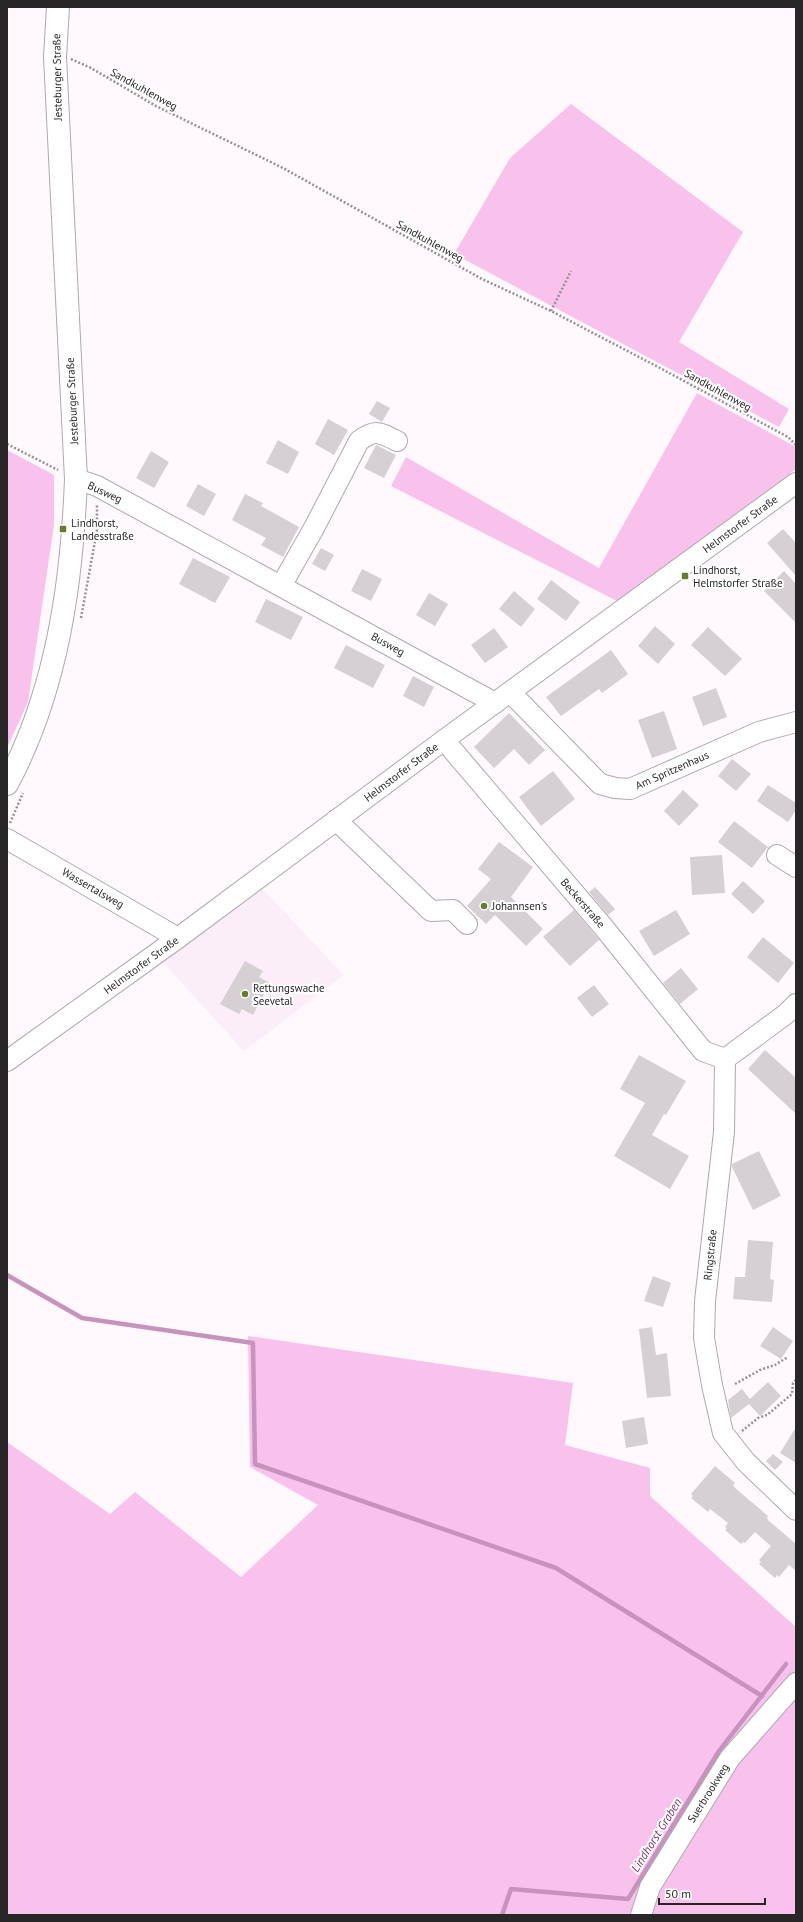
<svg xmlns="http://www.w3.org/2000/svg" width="803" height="1922" viewBox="0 0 803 1922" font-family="'PT Sans',sans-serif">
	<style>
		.built { fill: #fceef9 }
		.green { fill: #f8c2ed }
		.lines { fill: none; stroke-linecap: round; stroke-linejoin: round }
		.stream { stroke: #c793bd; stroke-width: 4.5 }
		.building { fill: #d6cfd4 }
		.minor-casing { stroke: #afa8ae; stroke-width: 22 }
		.major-casing { stroke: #afa8ae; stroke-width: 24 }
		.path { stroke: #959194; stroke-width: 2.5; stroke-dasharray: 2 2; stroke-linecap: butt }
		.minor { stroke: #fff; stroke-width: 20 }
		.major { stroke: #fff; stroke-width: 22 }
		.poi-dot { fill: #667c2e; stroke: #fff; stroke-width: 1.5 }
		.labels { text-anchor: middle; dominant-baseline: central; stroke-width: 4; stroke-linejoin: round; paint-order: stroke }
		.street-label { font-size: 11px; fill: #292628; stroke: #fff }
		.poi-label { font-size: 11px; fill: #292628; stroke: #fff; text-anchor: start }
		.water-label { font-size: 12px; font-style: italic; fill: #78386f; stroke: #fff }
	</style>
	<rect width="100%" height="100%" fill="#fff9fd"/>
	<!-- built -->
	<path class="built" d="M256,882L344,975L244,1051L156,955Z"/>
	<!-- green -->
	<g class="green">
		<path d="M571,104L743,232L679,342L789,409L779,427L454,254L510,158Z"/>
		<path d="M697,393L796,447V469L619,602L391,486L406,457L599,568Z"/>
		<path d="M7,450L54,475V525L28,702L7,748Z"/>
		<path d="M248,1336L573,1383L565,1445L650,1468V1496L796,1627V1672L725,1753L632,1915H7V1442L110,1514L135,1492L241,1577L318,1505L250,1467Z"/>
		<path d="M796,1694V1915H648L657,1890L752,1742Z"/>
	</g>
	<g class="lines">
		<!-- stream -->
		<g class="stream">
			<path d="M7,1275L82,1318L253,1343L255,1464L556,1568L762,1696"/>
			<path d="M502,1915L511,1889L628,1899L719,1751L786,1664"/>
		</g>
	</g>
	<!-- building -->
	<g class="building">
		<path d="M377,401L390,408L382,422L369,414Z"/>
		<path d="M328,419L348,430L334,455L315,444Z"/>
		<path d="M278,440L299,452L288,474L266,463Z"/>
		<path d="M376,445L396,455L384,478L364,468Z"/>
		<path d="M151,451L169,462L154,488L136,478Z"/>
		<path d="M198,484L216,494L204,516L186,506Z"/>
		<path d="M245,494L263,503L261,506L299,527L283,557L261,545L266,538L232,520Z"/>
		<path d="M783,529L796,543V576L767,543Z"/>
		<path d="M321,548L334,555L325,571L312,564Z"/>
		<path d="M193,558L230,577L215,603L179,584Z"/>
		<path d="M362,569L382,579L371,601L351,591Z"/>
		<path d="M784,571L796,584V623L764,591Z"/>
		<path d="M551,580L580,602L566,621L537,599Z"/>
		<path d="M514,591L535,609L521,627L499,609Z"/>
		<path d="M429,593L448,604L435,626L416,615Z"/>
		<path d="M266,599L303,617L291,640L255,622Z"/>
		<path d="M655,626L675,644L658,664L638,646Z"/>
		<path d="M708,627L742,659L725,676L691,645Z"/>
		<path d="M494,628L508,647L485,663L471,645Z"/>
		<path d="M346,645L385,665L373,688L334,668Z"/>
		<path d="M611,650L628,674L602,693L599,689L561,716L546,697Z"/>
		<path d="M413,676L434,687L424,707L403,696Z"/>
		<path d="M716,688L727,717L703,726L692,697Z"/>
		<path d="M664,711L677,749L652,758L638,720Z"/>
		<path d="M509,713L545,750L529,765L514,749L494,768L474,747Z"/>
		<path d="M732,759L751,774L736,791L718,776Z"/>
		<path d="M553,771L575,799L541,826L519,797Z"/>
		<path d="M768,785L796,803V810L788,822L757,801Z"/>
		<path d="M683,790L699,805L679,826L664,811Z"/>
		<path d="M734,821L768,847L752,868L718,842Z"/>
		<path d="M499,842L533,867L511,897L543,929L526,946L495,915L486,924L467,906L491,879L478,869Z"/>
		<path d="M722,855L725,893L692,895L690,857Z"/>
		<path d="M743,881L765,901L753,914L731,894Z"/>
		<path d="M595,887L615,909L608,915L589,892Z"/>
		<path d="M574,910L599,940L570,966L543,937Z"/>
		<path d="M676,910L690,934L654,956L639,931Z"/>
		<path d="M763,937L794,963L778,983L747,957Z"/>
		<path d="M245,961L263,971L259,977L270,983L253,1015L242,1009L239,1014L220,1004Z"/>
		<path d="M681,968L698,989L680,1004L663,983Z"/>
		<path d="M594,985L609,1004L592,1017L577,998Z"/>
		<path d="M765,1050L796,1078V1114L748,1069Z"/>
		<path d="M639,1055L686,1081L666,1115L664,1114L652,1135L689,1156L670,1189L614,1156L645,1103L620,1089Z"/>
		<path d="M759,1151L781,1196L753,1210L732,1167V1164Z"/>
		<path d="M748,1240L773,1242L770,1279L774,1280L772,1302L733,1299L735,1277H745Z"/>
		<path d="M653,1276L671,1283L663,1307L644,1301Z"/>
		<path d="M652,1327L656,1355L667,1353L671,1396L647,1398L639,1329Z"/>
		<path d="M773,1327L793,1341L781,1359L760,1346Z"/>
		<path d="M768,1382L781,1396L760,1416L749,1404L731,1418L728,1400L742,1389L750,1399Z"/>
		<path d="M644,1417L648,1444L626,1448L622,1421Z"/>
		<path d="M796,1427V1463L780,1453Z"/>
		<path d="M773,1454L783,1462L775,1470L766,1461Z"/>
		<path d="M715,1466L735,1483L733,1485L735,1488L768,1516L767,1517L768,1520L796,1544V1571L789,1565L779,1577L777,1575L775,1578L759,1564L761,1562L759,1560L771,1546L755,1532L745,1543L743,1542L741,1544L725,1530L727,1528L725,1527L728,1523L710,1509L708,1512L691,1498L693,1496L691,1494Z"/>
	</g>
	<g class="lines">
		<!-- minor casing -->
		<g class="minor-casing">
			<g id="minor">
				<path d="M76,479L97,486L495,703"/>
				<path d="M281,586L314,528L359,441C375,429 379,432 397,441"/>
				<path d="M510,692L600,784L615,788L630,789L759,732L796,722"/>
				<path d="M444,740L605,929L703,1051L725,1059"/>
				<path d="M336,820L431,911L453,910L467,924"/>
				<path d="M7,839L178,938"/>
				<path d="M777,855L796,867"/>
				<path d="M725,1059L724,1132L705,1301L704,1338L712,1385L723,1433L746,1462L796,1510"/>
				<path d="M725,1059L786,1014L796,1004"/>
				<path d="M7,1061L178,938L444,740L796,483"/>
				<path d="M641,1915L650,1887L730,1758L796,1683"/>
			</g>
		</g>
		<!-- major casing -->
		<g class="major-casing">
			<path id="major" d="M7,784C57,691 72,583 76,479L55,57L58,7"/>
		</g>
		<!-- path -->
		<g class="path">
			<path d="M71,59L91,68L156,106L283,168L482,279L551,311L660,368L788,437L796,445"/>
			<path d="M551,311L571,271"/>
			<path d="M7,444L58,470"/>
			<path d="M81,618L97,530V504"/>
			<path d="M10,823L23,793"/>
			<path d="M735,1384L760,1370L775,1365L788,1357"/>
			<path d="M742,1431L758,1418L767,1415L792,1394L793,1383L796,1380"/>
		</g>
		<!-- minor -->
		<use href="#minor" class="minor"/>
		<!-- major -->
		<use href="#major" class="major"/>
	</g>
	<!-- markers -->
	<g class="poi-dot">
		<rect x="59" y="525" width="8" height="8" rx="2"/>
		<rect x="681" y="572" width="8" height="8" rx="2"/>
		<circle cx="484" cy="906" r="4"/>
		<circle cx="245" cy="994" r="4"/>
	</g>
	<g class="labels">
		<!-- street labels -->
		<g class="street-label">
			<text transform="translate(57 77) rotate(-91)">Jesteburger Straße</text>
			<text transform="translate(144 89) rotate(29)">Sandkuhlenweg</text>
			<text transform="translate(430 241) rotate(29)">Sandkuhlenweg</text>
			<text transform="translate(718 390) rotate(29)">Sandkuhlenweg</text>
			<text transform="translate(72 401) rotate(-93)">Jesteburger Straße</text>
			<text transform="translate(105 492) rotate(25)">Busweg</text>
			<text transform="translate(740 524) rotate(-36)">Helmstorfer Straße</text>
			<text transform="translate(388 644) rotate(29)">Busweg</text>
			<text transform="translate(672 770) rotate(-24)">Am Spritzenhaus</text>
			<text transform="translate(401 772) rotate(-37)">Helmstorfer Straße</text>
			<text transform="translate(93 888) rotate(30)">Wassertalsweg</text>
			<text transform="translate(583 903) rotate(49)">Beckerstraße</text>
			<text transform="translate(141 965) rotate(-36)">Helmstorfer Straße</text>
			<text transform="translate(710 1255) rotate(-84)">Ringstraße</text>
			<text transform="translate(708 1793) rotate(-58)">Suerbrookweg</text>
		</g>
		<!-- poi labels -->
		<g class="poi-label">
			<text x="71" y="523">Lindhorst,<tspan x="71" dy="13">Landesstraße</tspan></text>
			<text x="693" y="570">Lindhorst,<tspan x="693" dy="13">Helmstorfer Straße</tspan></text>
			<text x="492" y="906">Johannsen's</text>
			<text x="253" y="988">Rettungswache<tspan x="253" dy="13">Seevetal</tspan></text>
		</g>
		<!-- water labels -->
		<g class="water-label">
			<text transform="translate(656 1835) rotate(-58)">Lindhorst Graben</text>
		</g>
	</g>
	<!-- border -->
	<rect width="803" height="1922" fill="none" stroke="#292628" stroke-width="16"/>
	<!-- scale -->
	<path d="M659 1898v6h106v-6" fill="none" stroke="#292628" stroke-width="2"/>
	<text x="665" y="1898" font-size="12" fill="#292628" stroke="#ffffff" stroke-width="3" paint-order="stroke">50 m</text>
</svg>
